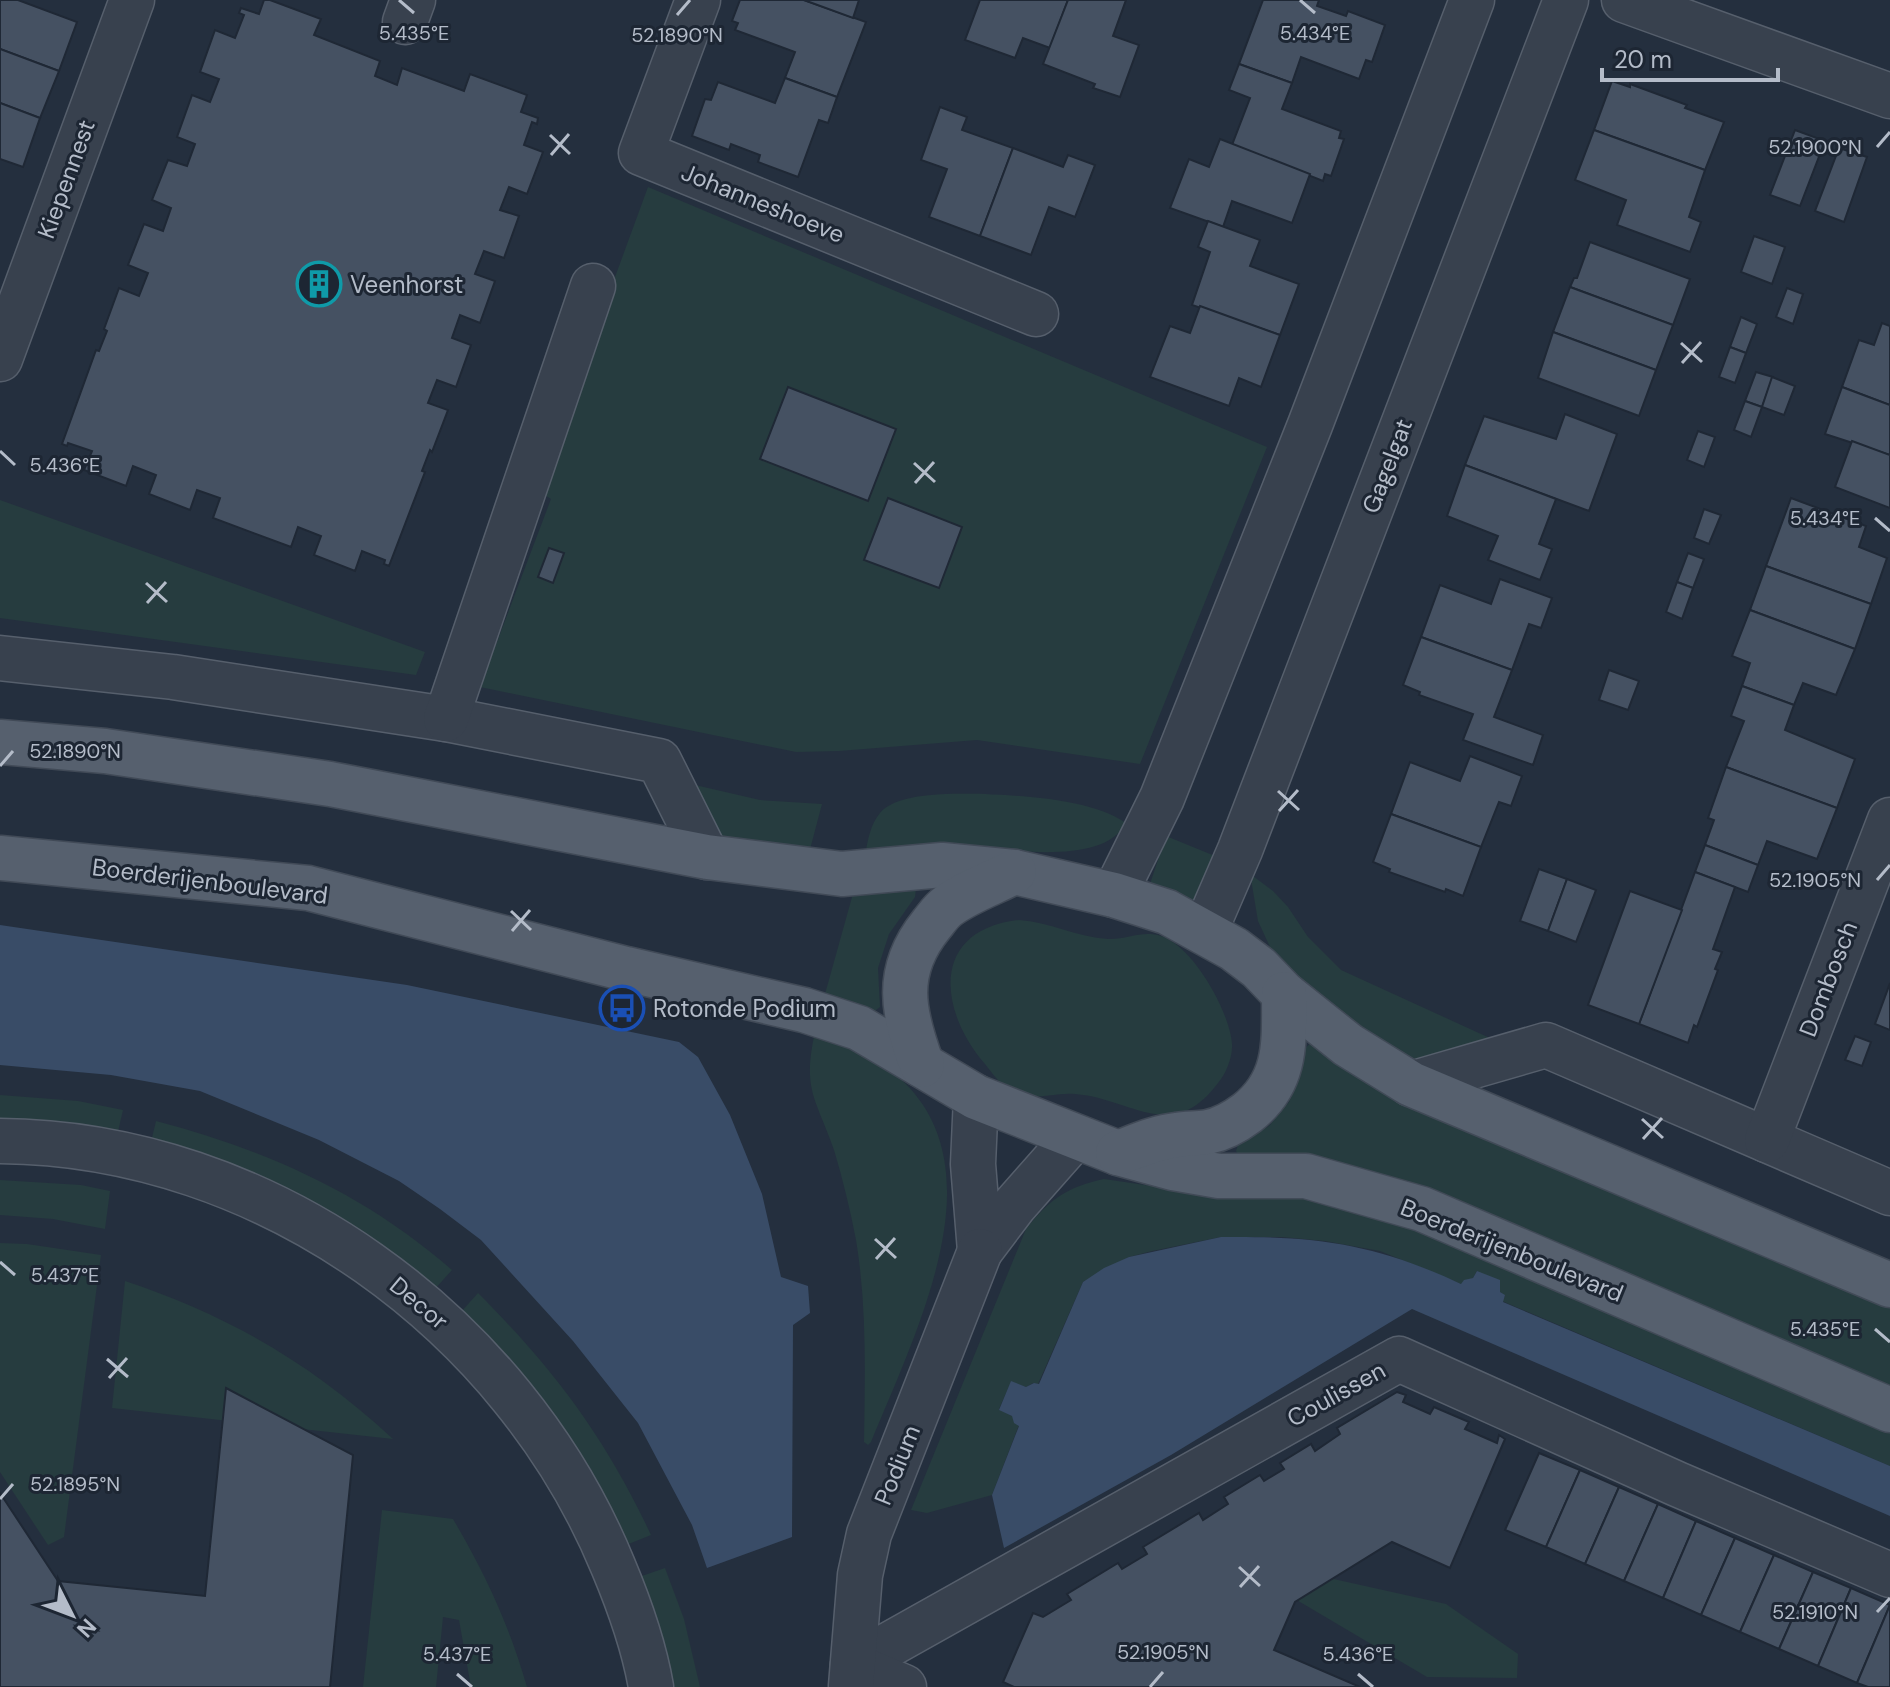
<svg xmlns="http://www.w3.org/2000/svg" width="1890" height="1687" viewBox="0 0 1890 1687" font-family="'DM Sans',sans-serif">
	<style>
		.green { fill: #263c3f }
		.water { fill: #394c67 }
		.building { fill: #455162; stroke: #1f2835; stroke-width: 2 }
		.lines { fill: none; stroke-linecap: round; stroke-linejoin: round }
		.minor-casing { stroke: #565f6c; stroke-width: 47 }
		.major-casing { stroke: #414a57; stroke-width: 47 }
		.minor { stroke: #38414e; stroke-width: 44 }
		.major { stroke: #56606e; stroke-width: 44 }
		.ticks { fill: none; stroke: #b4bcc9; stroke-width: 3 }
		.labels { text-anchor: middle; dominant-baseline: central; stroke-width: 6; stroke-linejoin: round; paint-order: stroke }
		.street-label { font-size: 24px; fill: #b4bcc9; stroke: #1d2633 }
		.poi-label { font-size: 24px; fill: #b4bcc9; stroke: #1d2633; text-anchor: start }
		.ticks-label { font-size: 20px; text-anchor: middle; fill: #b4bcc9; stroke: #1d2633; stroke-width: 6; stroke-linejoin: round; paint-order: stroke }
	</style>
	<rect width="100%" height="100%" fill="#242f3e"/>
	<!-- green -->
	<g class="green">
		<path d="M648,187L1267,447L1140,764L977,740L839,751L796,752L480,687L551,499L537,490Z"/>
		<path d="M0,500L425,652L416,675L0,618Z"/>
		<path d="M695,785L760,800L822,804L808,857L733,844L717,833Z"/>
		<path d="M985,794C1026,796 1091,799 1126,823C1101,871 990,845 945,846C918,847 891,852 865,855C868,840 870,825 880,813C899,791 957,794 985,794Z"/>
		<path d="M1166,836L1215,856L1194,902L1150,884Z"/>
		<path d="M1253,876L1273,891L1288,907L1308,937L1341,970L1492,1039L1424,1060L1401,1056L1371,1040L1284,965L1270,947L1258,921L1251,879Z"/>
		<path d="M916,889L915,897L889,934L878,968L880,1007L872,1013L825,994L854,890Z"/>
		<path d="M1019,920C1049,922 1077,937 1108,939C1126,940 1142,930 1161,936C1193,946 1230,1012 1232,1044C1233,1056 1226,1074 1218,1083C1172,1145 1131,1098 1075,1094C1053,1092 1030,1103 1010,1091C1000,1084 992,1073 985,1064C938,1010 930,930 1019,920Z"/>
		<path d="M815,1032C1030,1102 932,1295 871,1442L868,1445L864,1442C865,1375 867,1306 856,1240C850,1209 843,1180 834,1150C816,1098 802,1091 815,1032Z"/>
		<path d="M1311,1043L1890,1304V1389L1240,1158L1236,1151L1238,1145L1269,1126L1289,1102L1301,1073L1305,1048Z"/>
		<path d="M0,1095L78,1101L123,1110L117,1136L0,1122Z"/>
		<path d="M156,1121C267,1150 365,1194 452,1270L434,1290L151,1142Z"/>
		<path d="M1104,1179L1179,1190L1313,1198L1400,1216L1890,1425V1466L1502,1301L1505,1296L1500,1292L1499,1286L1477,1271L1473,1278L1461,1284L1380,1251L1325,1241L1282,1237H1221L1152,1251L1129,1257L1083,1282L1038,1384L1033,1383L1026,1387L1011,1382L999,1409L1012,1416L1019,1425L992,1495L927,1513L911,1510L1026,1229C1050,1199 1067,1187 1104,1179Z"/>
		<path d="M0,1180L81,1185L110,1191L105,1229L53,1219L0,1215Z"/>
		<path d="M0,1243L27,1244L101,1255L64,1537L48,1545L0,1472Z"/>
		<path d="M125,1281C230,1316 312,1364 393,1439L112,1408Z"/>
		<path d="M478,1293C554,1369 605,1437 651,1535L626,1545L461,1312Z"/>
		<path d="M382,1510L453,1519C485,1573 510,1627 527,1687H471L459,1620L443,1617L436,1687H363Z"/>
		<path d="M665,1568L684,1619L700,1687H673L639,1577Z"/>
		<path d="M1329,1578L1446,1604L1518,1654L1517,1678L1427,1677L1295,1599Z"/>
	</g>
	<!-- water -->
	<g class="water">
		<path d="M0,925L407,985L679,1042L698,1057L730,1115L762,1194L781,1277L808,1286L810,1313L793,1325L792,1537L707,1568L692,1525L638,1423L573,1341L481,1240L440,1209L399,1181L319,1140L200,1091L111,1075L0,1065Z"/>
		<path d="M1221,1237C1315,1236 1374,1243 1461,1284L1464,1280L1473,1278L1477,1271L1500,1280V1292L1505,1295L1503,1302L1890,1466V1516L1412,1309L1171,1455L1004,1548L992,1495L1019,1426L1014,1423L1012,1416L999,1410L1011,1381L1026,1387L1034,1383L1039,1384L1083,1282L1104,1268L1129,1257Z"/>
	</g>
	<!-- building -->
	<g class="building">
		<path d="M0,0H18L77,22L59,71L0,49Z"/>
		<path d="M264,0H270L321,19L314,35L380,61L375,76L397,85L402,68L464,91L470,74L527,95L521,112L538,118L537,124L532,122L524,145L543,152L527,194L509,187L500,210L519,216L504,258L484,251L475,274L495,281L480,323L460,315L452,338L471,345L456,387L437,380L428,403L448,410L432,452L430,450L422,471L425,472L389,566L384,564L385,560L362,551L355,571L314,555L321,536L298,527L291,547L213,518L220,498L197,490L190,510L149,494L156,475L133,466L126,486L84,470L92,451L68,443L67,446L62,444L96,350L99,351L107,331L104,329L119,288L139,296L148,273L128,265L144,224L163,231L171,208L152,200L168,160L187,166L195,144L177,137L192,95L210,102L219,79L200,72L215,30L235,38L244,15L239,13L241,8L259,14Z"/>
		<path d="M740,0H804L866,22L837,97L785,78L795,52L735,30L738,23L732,21Z"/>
		<path d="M804,0H859L853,18Z"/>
		<path d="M980,0H1068L1050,48L1023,38L1015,58L965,40Z"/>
		<path d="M1068,0H1126L1113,36L1139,45L1120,97L1093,88L1095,84L1043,64Z"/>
		<path d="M1263,0H1319L1317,6L1346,16L1348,11L1385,25L1372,62L1366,60L1359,79L1301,57L1292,83L1239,64Z"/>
		<path d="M0,49L59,71L40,118L0,103Z"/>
		<path d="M1239,64L1292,83L1282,109L1341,131L1339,138L1344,139L1331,176L1325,174L1323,181L1232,145L1250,98L1229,90Z"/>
		<path d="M785,78L837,97L828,123L819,120L798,177L758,162L760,155L731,144L729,150L692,136L705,99L711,100L718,82L775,103Z"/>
		<path d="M1612,81L1630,87V84L1687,105L1685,108L1724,122L1705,170L1594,130Z"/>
		<path d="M0,103L40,118L23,167L0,159Z"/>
		<path d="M940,107L967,117L962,130L1013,148L980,236L929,217L947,169L921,160Z"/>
		<path d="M1594,130L1705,170L1689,217L1701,222L1690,252L1617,225L1626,200L1575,180Z"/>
		<path d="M1795,130L1825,141L1800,206L1770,195Z"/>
		<path d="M1220,139L1310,174L1292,223L1232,201L1223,227L1170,208L1189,159L1209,167Z"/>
		<path d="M1013,148L1063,167L1068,155L1095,165L1075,217L1049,207L1031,255L980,236Z"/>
		<path d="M1839,148L1867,157L1844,222L1815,211Z"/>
		<path d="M1208,221L1260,240L1250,266L1299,284L1280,335L1192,305L1210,252L1198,247Z"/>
		<path d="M1754,236L1785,247L1772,284L1741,272Z"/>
		<path d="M1590,242L1690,279L1673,325L1570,287L1574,278H1577Z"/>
		<path d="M1570,287L1673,325L1656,370L1553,332Z"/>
		<path d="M1787,288L1803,294L1793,324L1776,317Z"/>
		<path d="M1200,306L1280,335L1261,387L1239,378L1229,406L1150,377L1170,326L1190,333Z"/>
		<path d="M1741,317L1757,324L1746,353L1730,347Z"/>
		<path d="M1882,323L1890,326V405L1842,387L1859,340L1874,345Z"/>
		<path d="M1553,332L1656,370L1639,416L1538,378Z"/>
		<path d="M1730,347L1746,353L1735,383L1719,377Z"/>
		<path d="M1756,372L1773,377L1762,407L1745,401Z"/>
		<path d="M1772,377L1795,386L1784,415L1762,407Z"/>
		<path d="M788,387L896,429L868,501L760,459Z"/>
		<path d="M1842,387L1890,405V455L1825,434Z"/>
		<path d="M1745,401L1762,407L1751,437L1734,430Z"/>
		<path d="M1565,414L1617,434L1589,511L1465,465L1484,416L1556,439Z"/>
		<path d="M1698,431L1715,437L1704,467L1687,460Z"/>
		<path d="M1852,441L1890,455V508L1835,487Z"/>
		<path d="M1465,465L1556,499L1539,544L1552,549L1540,580L1488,560L1498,536L1447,516Z"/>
		<path d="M888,498L962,527L939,588L864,560Z"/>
		<path d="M1791,498L1866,526L1859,547L1887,558L1871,604L1766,566Z"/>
		<path d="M1704,509L1721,515L1709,544L1694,538Z"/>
		<path d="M549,548L564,553L553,583L538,577Z"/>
		<path d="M1688,553L1704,559L1693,588L1677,582Z"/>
		<path d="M1766,566L1871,604L1855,649L1750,610Z"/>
		<path d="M1500,579L1552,598L1541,628L1529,624L1512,670L1421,637L1440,585L1491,604Z"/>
		<path d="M1677,582L1693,588L1682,619L1666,612Z"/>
		<path d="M1750,610L1855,649L1836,695L1803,683L1794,705L1742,686L1750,663L1732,656Z"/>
		<path d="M1421,637L1512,670L1494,717L1543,735L1533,765L1463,740L1473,714L1419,695L1420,692L1403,685Z"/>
		<path d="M1609,670L1639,681L1628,710L1599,700Z"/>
		<path d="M1742,686L1794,705L1785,730L1855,759L1837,808L1726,767L1744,721L1731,716Z"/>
		<path d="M1470,756L1522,776L1511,806L1499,802L1481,847L1391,814L1410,762L1460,781Z"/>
		<path d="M1726,767L1837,808L1817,859L1767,841L1758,865L1705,845L1714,820L1708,818Z"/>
		<path d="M1391,814L1481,847L1463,896L1446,889L1445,892L1389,872L1390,869L1373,862Z"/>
		<path d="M1705,845L1758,865L1748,892L1695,872Z"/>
		<path d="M1539,869L1567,879L1548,931L1520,921Z"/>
		<path d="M1695,872L1735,887L1713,949L1722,952L1715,969L1718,970L1697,1027L1694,1025L1688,1043L1639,1024Z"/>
		<path d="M1567,879L1596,890L1576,942L1548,931Z"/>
		<path d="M1630,891L1682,910L1639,1024L1588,1005Z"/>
		<path d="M1890,983V1030L1875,1024Z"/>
		<path d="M1855,1036L1871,1042L1862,1066L1845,1060Z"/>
		<path d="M226,1388L353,1455L330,1687H0V1493L58,1581L205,1596Z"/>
		<path d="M1397,1392L1406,1395L1403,1402L1430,1414L1434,1407L1469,1422L1465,1429L1497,1443L1499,1435L1505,1439L1450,1568L1392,1542L1295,1602L1274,1650L1360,1687H1014L1003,1682L1033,1613L1043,1617L1071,1600L1067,1594L1118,1563L1122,1569L1147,1554L1143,1547L1199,1513L1203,1520L1228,1504L1224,1497L1260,1475L1264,1481L1284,1469L1280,1463L1311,1444L1315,1451L1340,1434L1337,1428Z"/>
		<path d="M1539,1453L1580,1470L1546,1547L1505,1530Z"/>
		<path d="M1580,1470L1619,1487L1585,1564L1546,1547Z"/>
		<path d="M1619,1487L1658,1504L1624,1581L1585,1564Z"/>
		<path d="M1658,1504L1696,1521L1663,1598L1624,1581Z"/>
		<path d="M1696,1521L1735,1538L1701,1615L1663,1598Z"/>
		<path d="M1735,1538L1774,1555L1740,1632L1701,1615Z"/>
		<path d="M1774,1555L1813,1572L1779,1649L1740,1632Z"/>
		<path d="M1813,1572L1851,1588L1818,1666L1779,1649Z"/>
		<path d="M1851,1588L1890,1605L1857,1683L1818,1666Z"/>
		<path d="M1890,1605V1687H1868L1857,1683Z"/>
	</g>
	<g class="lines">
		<!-- minor casing -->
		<g class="minor-casing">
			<g id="minor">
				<path d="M698,0L641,153L1036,314"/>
				<path d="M1624,0L1890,96"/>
				<path d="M405,22L413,0"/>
				<path d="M0,359L132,0"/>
				<path d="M0,658L173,677L446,719L659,761L707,857"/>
				<path d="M446,719L593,286"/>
				<path d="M1114,895L1162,798L1310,425L1472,0"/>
				<path d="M1205,931L1240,850L1566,0"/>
				<path d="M1411,1084L1546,1045L1890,1193"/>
				<path d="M976,1097L973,1164L980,1251L1014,1206L1075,1137"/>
				<path d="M1767,1140L1890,820"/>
				<path d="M0,1141C266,1143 513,1323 613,1566C629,1604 644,1646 651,1687"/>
				<path d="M853,1665L1399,1359L1677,1484L1890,1575"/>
				<path d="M853,1665L904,1687"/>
				<path d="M851,1686L860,1575L869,1534L980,1251"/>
			</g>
		</g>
		<!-- major casing -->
		<g class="major-casing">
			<g id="major">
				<path d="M0,742L105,751L330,784L707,857L842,874L942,865L1014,872L1114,895L1167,912L1234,949L1259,968L1284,994L1348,1045L1411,1084L1890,1285"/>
				<path d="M0,858L308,888L626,969L804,1010L859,1028L976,1097L1118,1153L1173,1168L1219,1176H1306L1422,1209L1890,1410"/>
				<path d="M922,1065C903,1013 893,972 931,925C936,919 941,911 948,906C967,892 993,883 1014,872"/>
				<path d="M1118,1153C1137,1146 1157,1137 1177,1135C1187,1133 1198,1134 1208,1132C1223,1129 1235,1122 1247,1113C1288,1081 1284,1041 1284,994"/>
			</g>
		</g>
		<!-- minor -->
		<use href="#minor" class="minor"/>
		<!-- major -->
		<use href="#major" class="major"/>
	</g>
	<!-- ticks -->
	<path class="ticks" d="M399,0L414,13M1300,0L1315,13M677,15L690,0M550,135L570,154M1877,147L1890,132M551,155L569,134M1681,343L1702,362M1682,363L1701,342M0,451L15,465M914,463L935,482M915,483L934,462M1875,518L1890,531M146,583L167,602M147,603L166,582M0,766L13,751M1278,791L1299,810M1279,811L1298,790M1877,880L1890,865M511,911L531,930M512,931L530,910M1642,1119L1663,1138M1643,1139L1662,1118M875,1239L896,1258M876,1259L895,1238M0,1262L15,1275M1875,1329L1890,1342M107,1359L128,1377M109,1378L127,1358M0,1499L13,1484M1239,1567L1260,1586M1240,1587L1259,1566M1877,1612L1890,1598M457,1674L472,1687M1358,1674L1373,1687M1150,1687L1163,1672"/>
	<!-- icons -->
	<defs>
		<g id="building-ring" transform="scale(2.3)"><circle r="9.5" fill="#1d2633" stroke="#0f9aa8" stroke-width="1.5"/><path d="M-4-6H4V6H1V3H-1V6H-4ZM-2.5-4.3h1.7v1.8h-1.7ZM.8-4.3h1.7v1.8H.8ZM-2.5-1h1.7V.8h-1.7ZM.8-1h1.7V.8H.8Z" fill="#0f9aa8"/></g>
		<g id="bus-ring" transform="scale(2.3)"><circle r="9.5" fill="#1d2633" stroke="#1a4fb4" stroke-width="1.5"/><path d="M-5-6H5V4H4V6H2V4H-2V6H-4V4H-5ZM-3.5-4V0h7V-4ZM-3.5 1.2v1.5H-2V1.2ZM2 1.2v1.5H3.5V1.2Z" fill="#1a4fb4"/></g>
	</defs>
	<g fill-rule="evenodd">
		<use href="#building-ring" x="319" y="284"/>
		<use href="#bus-ring" x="622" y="1008"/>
	</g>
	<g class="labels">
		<!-- street labels -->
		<g class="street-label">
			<text transform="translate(66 179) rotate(-70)">Kiepennest</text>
			<text transform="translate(763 203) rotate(22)">Johanneshoeve</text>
			<text transform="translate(1387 466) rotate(-69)">Gagelgat</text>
			<text transform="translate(210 881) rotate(7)">Boerderijenboulevard</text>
			<text transform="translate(1828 979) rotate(-69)">Dombosch</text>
			<text transform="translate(1512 1250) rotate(22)">Boerderijenboulevard</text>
			<text transform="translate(419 1303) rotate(40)">Decor</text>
			<text transform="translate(1336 1394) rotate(-29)">Coulissen</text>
			<text transform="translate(897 1465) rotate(-68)">Podium</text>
		</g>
		<!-- poi labels -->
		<g class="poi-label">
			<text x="350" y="284">Veenhorst</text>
			<text x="653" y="1008">Rotonde Podium</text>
		</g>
	</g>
	<g class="ticks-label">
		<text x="414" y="40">5.435°E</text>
		<text x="1315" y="40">5.434°E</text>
		<text x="677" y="42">52.1890°N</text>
		<text x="1815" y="154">52.1900°N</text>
		<text x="65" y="472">5.436°E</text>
		<text x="1825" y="525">5.434°E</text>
		<text x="75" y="758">52.1890°N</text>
		<text x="1815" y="887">52.1905°N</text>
		<text x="65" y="1282">5.437°E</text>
		<text x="1825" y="1336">5.435°E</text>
		<text x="75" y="1491">52.1895°N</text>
		<text x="1815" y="1619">52.1910°N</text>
		<text x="1163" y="1659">52.1905°N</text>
		<text x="457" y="1661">5.437°E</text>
		<text x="1358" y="1661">5.436°E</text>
	</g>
	<!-- north arrow -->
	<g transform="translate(72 1615) rotate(132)" stroke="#1d2633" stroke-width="6" paint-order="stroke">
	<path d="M0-6L14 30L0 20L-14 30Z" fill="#b4bcc9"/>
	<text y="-12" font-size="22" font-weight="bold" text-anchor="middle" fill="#b4bcc9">N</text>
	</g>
	<!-- scale -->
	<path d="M1602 68v12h176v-12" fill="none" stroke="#b4bcc9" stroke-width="4"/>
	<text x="1614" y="68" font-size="24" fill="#b4bcc9" stroke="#1d2633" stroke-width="6" paint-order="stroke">20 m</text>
</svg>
